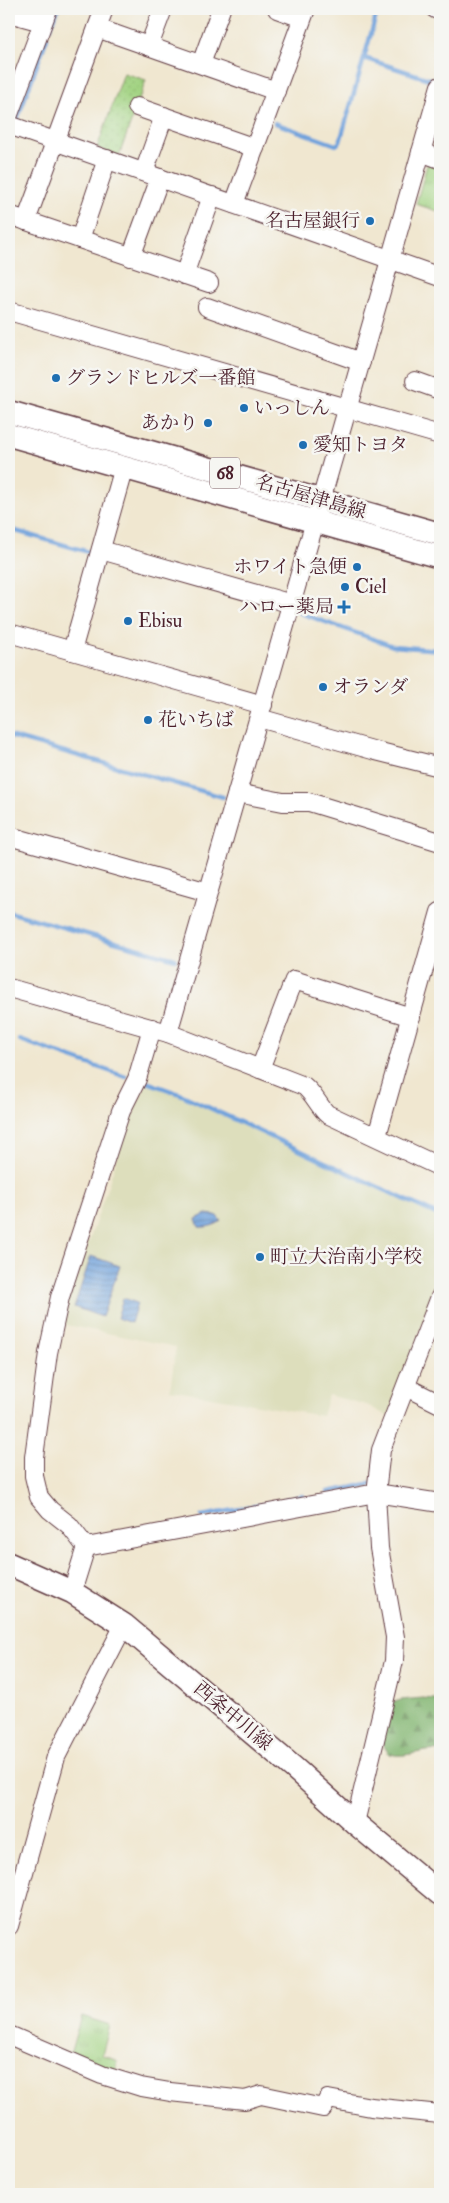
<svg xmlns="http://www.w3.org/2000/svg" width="449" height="2203" viewBox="0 0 449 2203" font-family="'IM FELL Double Pica','Noto Serif JP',serif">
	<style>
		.built { fill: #dddebc }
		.grass { fill: url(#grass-tufts); stroke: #767956 }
		.forest { fill: url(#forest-firs); stroke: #666a4e }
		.park { fill: url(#park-dots); stroke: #767956 }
		.water { fill: url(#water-rules); stroke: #5e6184 }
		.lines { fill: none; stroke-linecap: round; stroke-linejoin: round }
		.stream { stroke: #72a3dc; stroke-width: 4.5 }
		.minor-casing { stroke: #633d44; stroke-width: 20 }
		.major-casing { stroke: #633d44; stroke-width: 25 }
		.minor { stroke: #fff; stroke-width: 18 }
		.major { stroke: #fff; stroke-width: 22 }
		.poi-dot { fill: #1f6fb2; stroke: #f6f6f2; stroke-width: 2 }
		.labels { text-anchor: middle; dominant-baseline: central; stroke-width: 5; stroke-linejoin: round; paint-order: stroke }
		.shield { fill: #f6f6f2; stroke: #7e6067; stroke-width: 1 }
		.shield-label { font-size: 18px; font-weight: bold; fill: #4a1f2b }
		.poi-label { font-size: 19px; fill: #4a1f2b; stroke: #f6f6f2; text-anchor: start }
		.street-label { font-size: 19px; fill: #4a1f2b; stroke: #f6f6f2 }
	</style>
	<defs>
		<pattern id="grass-tufts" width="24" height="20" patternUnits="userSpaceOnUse" patternTransform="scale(1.25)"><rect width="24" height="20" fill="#a2d382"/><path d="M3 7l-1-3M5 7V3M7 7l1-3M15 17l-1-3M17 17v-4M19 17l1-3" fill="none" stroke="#8db570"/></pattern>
		<pattern id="forest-firs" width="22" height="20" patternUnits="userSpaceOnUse" patternTransform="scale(1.25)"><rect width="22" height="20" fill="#81b570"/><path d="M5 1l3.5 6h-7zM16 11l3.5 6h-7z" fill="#6c935c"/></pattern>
		<pattern id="park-dots" width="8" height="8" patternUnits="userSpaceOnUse" patternTransform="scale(1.25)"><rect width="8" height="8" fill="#a2d382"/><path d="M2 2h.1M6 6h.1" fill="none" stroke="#8db570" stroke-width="1.8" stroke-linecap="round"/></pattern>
		<pattern id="water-rules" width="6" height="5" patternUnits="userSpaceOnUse" patternTransform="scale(1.25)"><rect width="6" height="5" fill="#72a3dc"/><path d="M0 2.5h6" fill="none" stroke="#6084b3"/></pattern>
	</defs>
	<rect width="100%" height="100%" fill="#f6f6f2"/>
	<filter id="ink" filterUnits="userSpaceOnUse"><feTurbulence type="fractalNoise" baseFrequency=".02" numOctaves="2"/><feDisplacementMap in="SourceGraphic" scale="10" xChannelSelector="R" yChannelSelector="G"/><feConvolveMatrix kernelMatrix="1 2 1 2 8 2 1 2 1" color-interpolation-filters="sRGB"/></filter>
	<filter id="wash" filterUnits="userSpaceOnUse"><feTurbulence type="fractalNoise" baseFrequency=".0096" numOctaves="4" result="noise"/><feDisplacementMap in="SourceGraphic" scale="20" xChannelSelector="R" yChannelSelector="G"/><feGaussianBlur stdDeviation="1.12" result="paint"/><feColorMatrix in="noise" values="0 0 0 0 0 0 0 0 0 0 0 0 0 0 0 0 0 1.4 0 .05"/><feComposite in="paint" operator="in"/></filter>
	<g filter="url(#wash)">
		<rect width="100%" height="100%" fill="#f0e7d0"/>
		<!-- built -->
		<path class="built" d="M147,1084L179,1096L440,1218V1273L389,1417L367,1405L328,1395L322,1416L170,1390L176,1347L62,1324L70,1291L86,1241L89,1242L134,1108Z"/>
		<!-- grass -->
		<g class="grass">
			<path d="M431,163L440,166V212L416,204L427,165Z"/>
			<path d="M81,2016L110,2025L102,2055L118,2061L114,2076L69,2058Z"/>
		</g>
		<!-- forest -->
		<path class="forest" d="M422,1698L435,1699L440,1707V1751C423,1748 407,1759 389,1754L380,1740L388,1704L401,1700Z"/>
		<!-- park -->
		<path class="park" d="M124,73L146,80L119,156L97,148Z"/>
		<!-- water -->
		<g class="water">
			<path d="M206,1214L216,1215L221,1221C217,1225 205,1228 199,1227L196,1219Z"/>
			<path d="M91,1256L120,1266L102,1317L74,1307Z"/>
			<path d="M123,1298L137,1303L131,1323L117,1318Z"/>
		</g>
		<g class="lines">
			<!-- stream -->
			<g class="stream">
				<path d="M50,28L58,9"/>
				<path d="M364,58L432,80"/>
				<path d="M16,122L47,38"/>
				<path d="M275,123L336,145L340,142L378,9"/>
				<path d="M9,142L13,129"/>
				<path d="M9,529L92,553"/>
				<path d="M300,613L393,646L440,650"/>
				<path d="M9,736L223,797"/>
				<path d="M9,912L175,959"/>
				<path d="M20,1040L126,1077"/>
				<path d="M144,1081L180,1094L440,1216"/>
				<path d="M328,1492L370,1484"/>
				<path d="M285,1500L303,1496"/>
				<path d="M202,1516L273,1503"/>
			</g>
		</g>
	</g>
	<g filter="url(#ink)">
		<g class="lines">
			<!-- minor casing -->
			<g class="minor-casing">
				<g id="minor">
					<path d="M277,9L302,18"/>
					<path d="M435,9L440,11"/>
					<path d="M9,13L42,22"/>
					<path d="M97,28L276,91"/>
					<path d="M149,46L163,9"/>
					<path d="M201,64L221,9"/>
					<path d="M137,107L255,148"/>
					<path d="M9,114L48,9"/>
					<path d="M9,125L440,277"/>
					<path d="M421,152L440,159"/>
					<path d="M144,172L164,116"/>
					<path d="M234,204L306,9"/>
					<path d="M9,215L209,283"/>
					<path d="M26,221L104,9"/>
					<path d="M80,239L107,159"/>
					<path d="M131,257L160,178"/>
					<path d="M184,275L212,196"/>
					<path d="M207,307L361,362"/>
					<path d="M9,311L440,435"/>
					<path d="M415,381L440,390"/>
					<path d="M101,550L292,604"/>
					<path d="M9,633L263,705"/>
					<path d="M72,651L124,467"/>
					<path d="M259,718L376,751L440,767"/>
					<path d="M237,793L283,802H309L440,842"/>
					<path d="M9,836L208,892"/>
					<path d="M9,988L168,1033L304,1086C314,1094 318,1105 327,1114L440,1167"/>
					<path d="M168,1033L440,86"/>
					<path d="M260,1069L294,980L411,1017"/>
					<path d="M377,1136L440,912"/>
					<path d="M406,1387L440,1404"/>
					<path d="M86,1547L69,1525L50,1510L39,1497L34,1476V1457L48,1353L60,1297L121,1111L137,1079L152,1028"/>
					<path d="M86,1547L376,1493L440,1503"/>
					<path d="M72,1592L86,1547"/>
					<path d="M355,1823L394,1661L395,1637L379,1548L376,1493L381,1450L440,1297"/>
					<path d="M9,1926L56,1757L124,1625"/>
					<path d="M9,2035L102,2075L141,2087L170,2092L245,2100L261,2095L323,2108L328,2099L371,2107L440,2114"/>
				</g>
			</g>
			<!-- major casing -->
			<g class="major-casing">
				<g id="major">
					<path d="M9,412L440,534"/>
					<path d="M9,435L440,557"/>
					<path d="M9,1564L72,1592L124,1625L294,1768L355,1823L440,1894"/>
				</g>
			</g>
			<!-- minor -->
			<use href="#minor" class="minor"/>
			<!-- major -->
			<use href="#major" class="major"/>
		</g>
	</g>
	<!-- markers -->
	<g class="poi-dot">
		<circle cx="370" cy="221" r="5"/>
		<circle cx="56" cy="378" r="5"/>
		<circle cx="244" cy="408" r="5"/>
		<circle cx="208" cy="423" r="5"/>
		<circle cx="303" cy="445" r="5"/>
		<circle cx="357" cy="567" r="5"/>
		<circle cx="345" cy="587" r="5"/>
		<path d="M341.5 599.5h5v5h5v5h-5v5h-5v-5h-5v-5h5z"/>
		<circle cx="128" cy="621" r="5"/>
		<circle cx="323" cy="687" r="5"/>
		<circle cx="148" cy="720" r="5"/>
		<circle cx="260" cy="1257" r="5"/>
	</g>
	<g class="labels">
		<!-- shield labels -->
		<rect class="shield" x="210" y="457.5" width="30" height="31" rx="4"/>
		<g class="shield-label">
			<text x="225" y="473">68</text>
		</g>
		<!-- poi labels -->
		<g class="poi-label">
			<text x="360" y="221" text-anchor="end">名古屋銀行</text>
			<text x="66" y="378">グランドヒルズ一番館</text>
			<text x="254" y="408">いっしん</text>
			<text x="198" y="423" text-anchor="end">あかり</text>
			<text x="313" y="445">愛知トヨタ</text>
			<text x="347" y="567" text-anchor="end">ホワイト急便</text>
			<text x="355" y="587">Ciel</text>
			<text x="334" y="607" text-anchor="end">ハロー薬局</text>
			<text x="138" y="621">Ebisu</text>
			<text x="333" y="687">オランダ</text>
			<text x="158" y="720">花いちば</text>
			<text x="270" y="1257">町立大治南小学校</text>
		</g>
		<!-- street labels -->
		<g class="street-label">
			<text transform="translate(311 497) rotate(16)">名古屋津島線</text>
			<text transform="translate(233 1716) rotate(40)">西条中川線</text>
		</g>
	</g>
	<!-- margin -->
	<rect width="449" height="2203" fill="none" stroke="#f6f6f2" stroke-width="30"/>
</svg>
